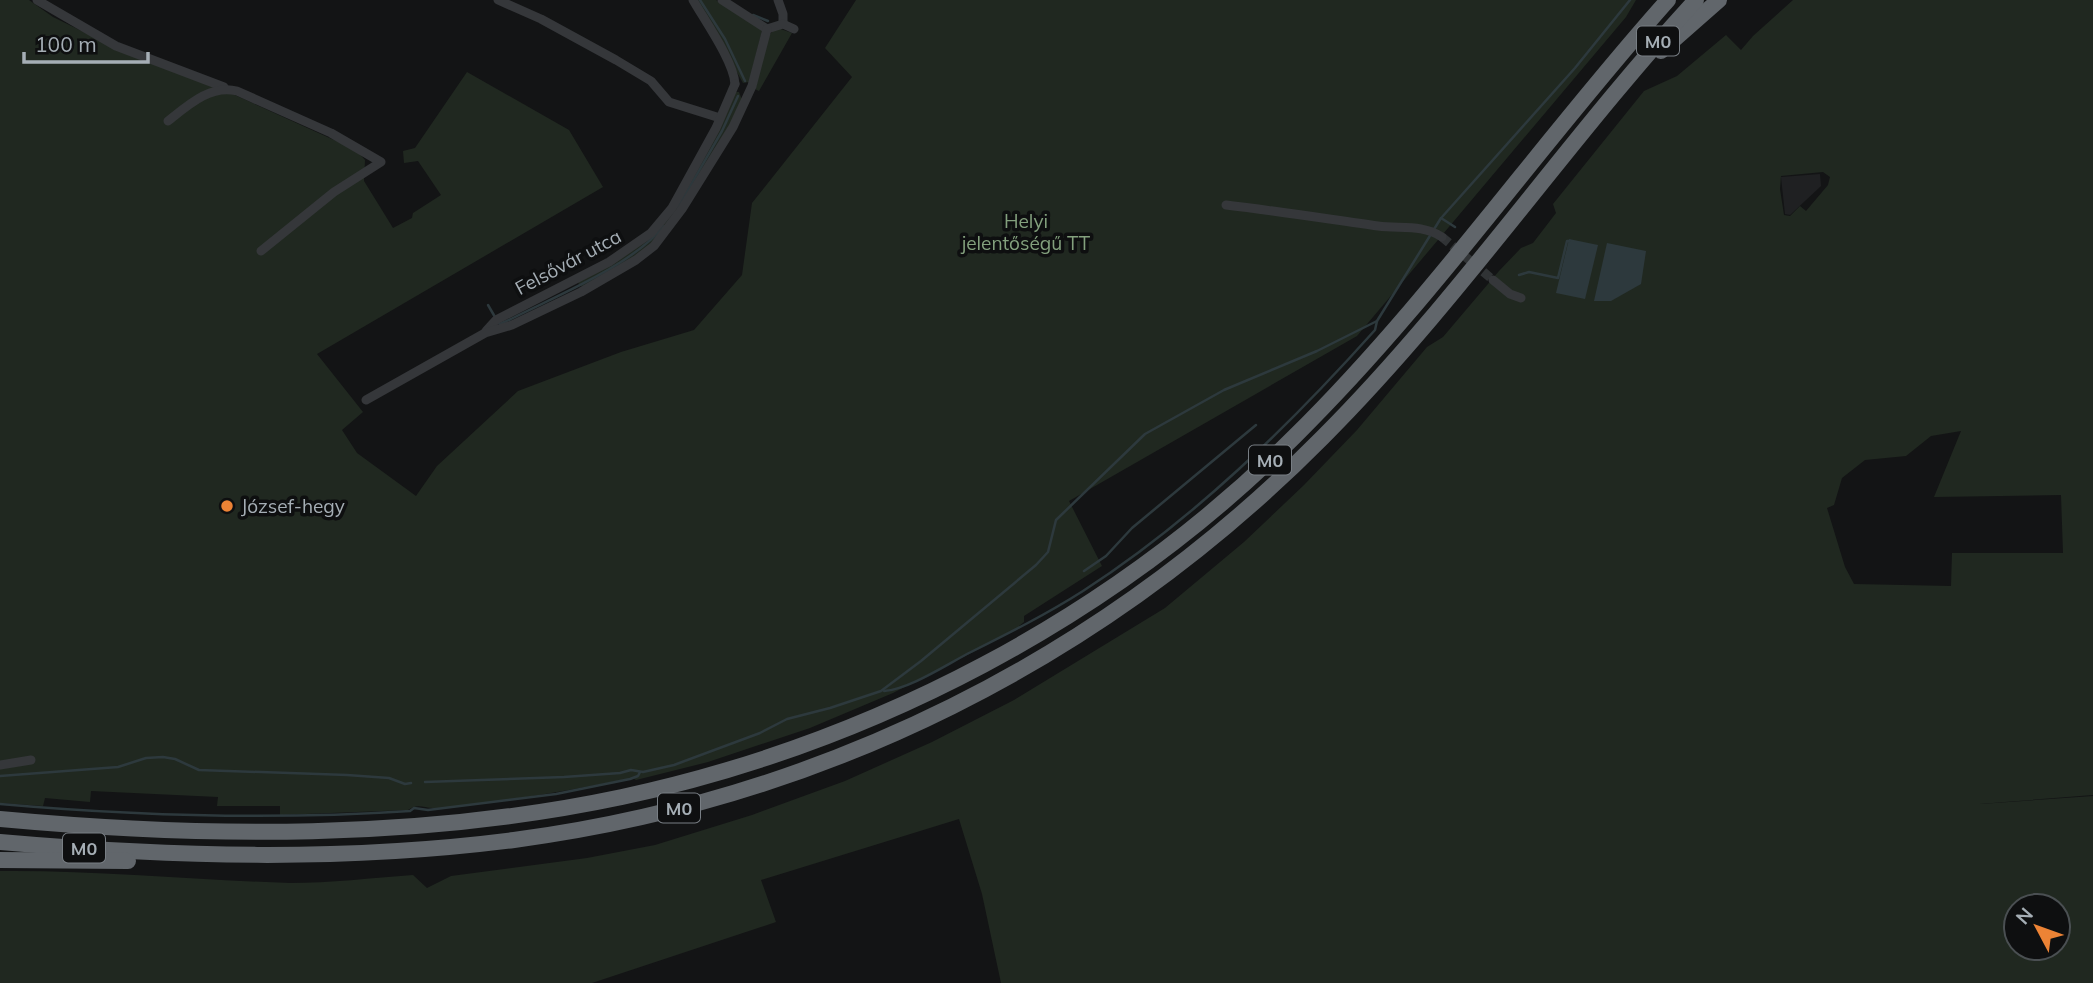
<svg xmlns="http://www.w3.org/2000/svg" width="2093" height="983" viewBox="0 0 2093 983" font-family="Mulish,sans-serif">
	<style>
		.built { fill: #1f2022 }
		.green { fill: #202820; fill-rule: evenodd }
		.water { fill: #2d393d }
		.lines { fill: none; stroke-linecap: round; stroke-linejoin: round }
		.stream { stroke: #2d393d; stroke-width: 2.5 }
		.street-tunnel { stroke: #303335; stroke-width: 9; stroke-dasharray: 9 4.5; stroke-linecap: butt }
		.street { stroke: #35373a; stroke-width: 9 }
		.highway { stroke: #61666b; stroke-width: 16 }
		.poi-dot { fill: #ec8335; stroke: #0e0f10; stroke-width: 2.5 }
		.labels { text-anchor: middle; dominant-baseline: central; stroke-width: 7; stroke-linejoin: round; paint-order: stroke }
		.shield { fill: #0e0f10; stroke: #787e84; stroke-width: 2 }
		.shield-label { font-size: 18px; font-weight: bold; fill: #a5aeb5 }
		.park-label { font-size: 19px; fill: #83a07d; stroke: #0e0f10 }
		.street-label { font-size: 19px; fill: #a5aeb5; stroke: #0e0f10 }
		.poi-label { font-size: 19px; fill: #a5aeb5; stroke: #0e0f10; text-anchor: start }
	</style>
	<rect width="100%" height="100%" fill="#131415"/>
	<!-- built -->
	<path class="built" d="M1820,174L1821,186L1790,215L1785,214L1781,177Z"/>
	<!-- green -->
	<g class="green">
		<path d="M0,0H29L53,17L137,58L226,91L356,150L365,160L364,181L393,228L412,218L413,213L441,195L418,161L404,163L403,151L415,148L467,72L569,130L603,187L317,354L363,412L342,430L357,453L416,496L437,466L518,391L621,352L694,330L742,275L752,203L852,77L825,48L856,0H1636L1626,17L1357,336L1069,501L1102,566L1024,616V622L1019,626L1020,628L893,693L810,728L708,762L636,780L633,778C577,789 522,799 466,805C456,806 444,809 433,808C423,808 418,803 408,810L280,815V806H217L218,797L91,791L90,802L45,798L43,806L0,803Z"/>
		<path d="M696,0H716L755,23L762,31L749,82L743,83Z"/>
		<path d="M1793,0H2093V795L1980,804L2093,796V983H1001L982,894L959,819L761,880L776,922L592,983H0V871C97,870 193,880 290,883C330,883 372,878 413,875L427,888L451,876L587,858L655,845L752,815L845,781L932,742L1014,700L1165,608L1244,542L1304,485L1357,430L1427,347L1443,337L1499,271L1521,248L1533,243L1556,213L1553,204L1644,91L1677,76L1726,35L1741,50L1753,36ZM1823,172L1830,177L1828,185L1806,211L1800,206L1790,216L1784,215L1780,189L1781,176ZM1961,431L1934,497L2061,495L2063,553H1952L1951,586L1854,584L1845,567L1827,508L1834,505L1842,478L1865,460L1906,456L1931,436ZM2016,906H2058V948H2016Z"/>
		<path d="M778,28L792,33L759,91L755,89C762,73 759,35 778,28Z"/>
		<path d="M734,92H739L742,100L730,125L662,233L644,251L583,287L579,285L578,281L651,236Z"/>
	</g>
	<!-- water -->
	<g class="water">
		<path d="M1569,239L1598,245L1585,299L1556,293Z"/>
		<path d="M1607,243L1646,251L1641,284L1611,301H1594Z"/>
	</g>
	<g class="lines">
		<!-- stream -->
		<g class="stream">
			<path d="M700,0L725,39L745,81"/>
			<path d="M753,15L768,21"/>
			<path d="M678,207L722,131L738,96"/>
			<path d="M1442,217L1575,68L1630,0"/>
			<path d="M1519,275L1529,272L1558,278L1567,241H1569"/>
			<path d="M488,305L495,317"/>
			<path d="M497,321L500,324L511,319C558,295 631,266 664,226"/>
			<path d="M1084,571L1106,556L1132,528L1256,425"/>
			<path d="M884,691C910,689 947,664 971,652C1009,633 1047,614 1083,591C1193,520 1288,427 1375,330L1377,321L1441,218L1455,227"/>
			<path d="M0,776L118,767L146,758L163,757L175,759L199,770L347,775L389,778L405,784L411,783"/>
			<path d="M425,782L564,777L620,773L631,770L643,772L674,765L760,733L787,719L830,708L881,691L921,661L1036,565L1048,552L1056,520L1145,434L1224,390L1317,351L1377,321"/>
			<path d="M0,804C136,816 273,820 410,811L414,808L428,810L556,794L630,779L638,776L640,772"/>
		</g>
		<!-- street-tunnel -->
		<path class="street-tunnel" d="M1442,237L1493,280"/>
		<!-- street -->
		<g class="street">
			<path d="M37,0L116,46L224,87"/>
			<path d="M498,0L541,19L616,60L651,81L669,102L720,118"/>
			<path d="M693,0C705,21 734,62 735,84"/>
			<path d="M722,0L767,29"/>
			<path d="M778,0L783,14V24"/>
			<path d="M767,29L783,24L794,29"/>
			<path d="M168,121C188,105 211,84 237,91L331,133L381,162L334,192L261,251"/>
			<path d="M1226,205C1277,211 1328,219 1378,226C1401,229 1422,224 1442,237"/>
			<path d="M1493,280L1510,294L1521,298"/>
			<path d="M486,331L496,320L609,262L651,233L672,208L716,128L735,84"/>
			<path d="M366,400L485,333L512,325L581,292L636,260L654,246L682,209L733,127L752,86L767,29"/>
			<path d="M0,765L31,760"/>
		</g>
		<!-- highway -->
		<g class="highway">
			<path d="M1661,51L1719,0"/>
			<path d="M0,819C206,838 419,840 622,797C873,743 1112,618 1294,437C1431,302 1540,143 1668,0"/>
			<path d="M0,842C171,857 343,862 514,840C823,799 1103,659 1322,438C1458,302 1566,141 1696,0"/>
			<path d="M0,860L128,861"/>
		</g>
	</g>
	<!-- markers -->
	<circle class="poi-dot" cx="227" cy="506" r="7"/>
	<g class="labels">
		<!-- shield labels -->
		<g class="shield">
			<rect x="1637" y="26.5" width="42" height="29" rx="5"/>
			<rect x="1249" y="445.5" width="42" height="29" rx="5"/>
			<rect x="658" y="793.5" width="42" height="29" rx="5"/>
			<rect x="63" y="833.5" width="42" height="29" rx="5"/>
		</g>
		<g class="shield-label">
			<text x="1658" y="41">M0</text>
			<text x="1270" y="460">M0</text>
			<text x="679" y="808">M0</text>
			<text x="84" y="848">M0</text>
		</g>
		<!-- park labels -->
		<g class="park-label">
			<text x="1026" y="221">Helyi<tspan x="1026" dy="22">jelentőségű TT</tspan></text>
		</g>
		<!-- street labels -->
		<g class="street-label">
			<text transform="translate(568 262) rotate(-28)">Felsővár utca</text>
		</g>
		<!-- poi labels -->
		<g class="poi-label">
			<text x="241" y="506">József-hegy</text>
		</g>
	</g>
	<!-- north arrow -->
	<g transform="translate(2037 927) rotate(311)"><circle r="33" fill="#0e0f10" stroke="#4a4f52" stroke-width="2"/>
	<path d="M0-5L12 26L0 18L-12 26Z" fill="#ec8335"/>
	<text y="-10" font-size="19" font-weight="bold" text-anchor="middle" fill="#a5aeb5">N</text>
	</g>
	<!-- scale -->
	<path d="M24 52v10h124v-10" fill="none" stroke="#a5aeb5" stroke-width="3.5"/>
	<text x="35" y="52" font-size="21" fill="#a5aeb5" stroke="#0e0f10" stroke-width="5" paint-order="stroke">100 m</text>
</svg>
